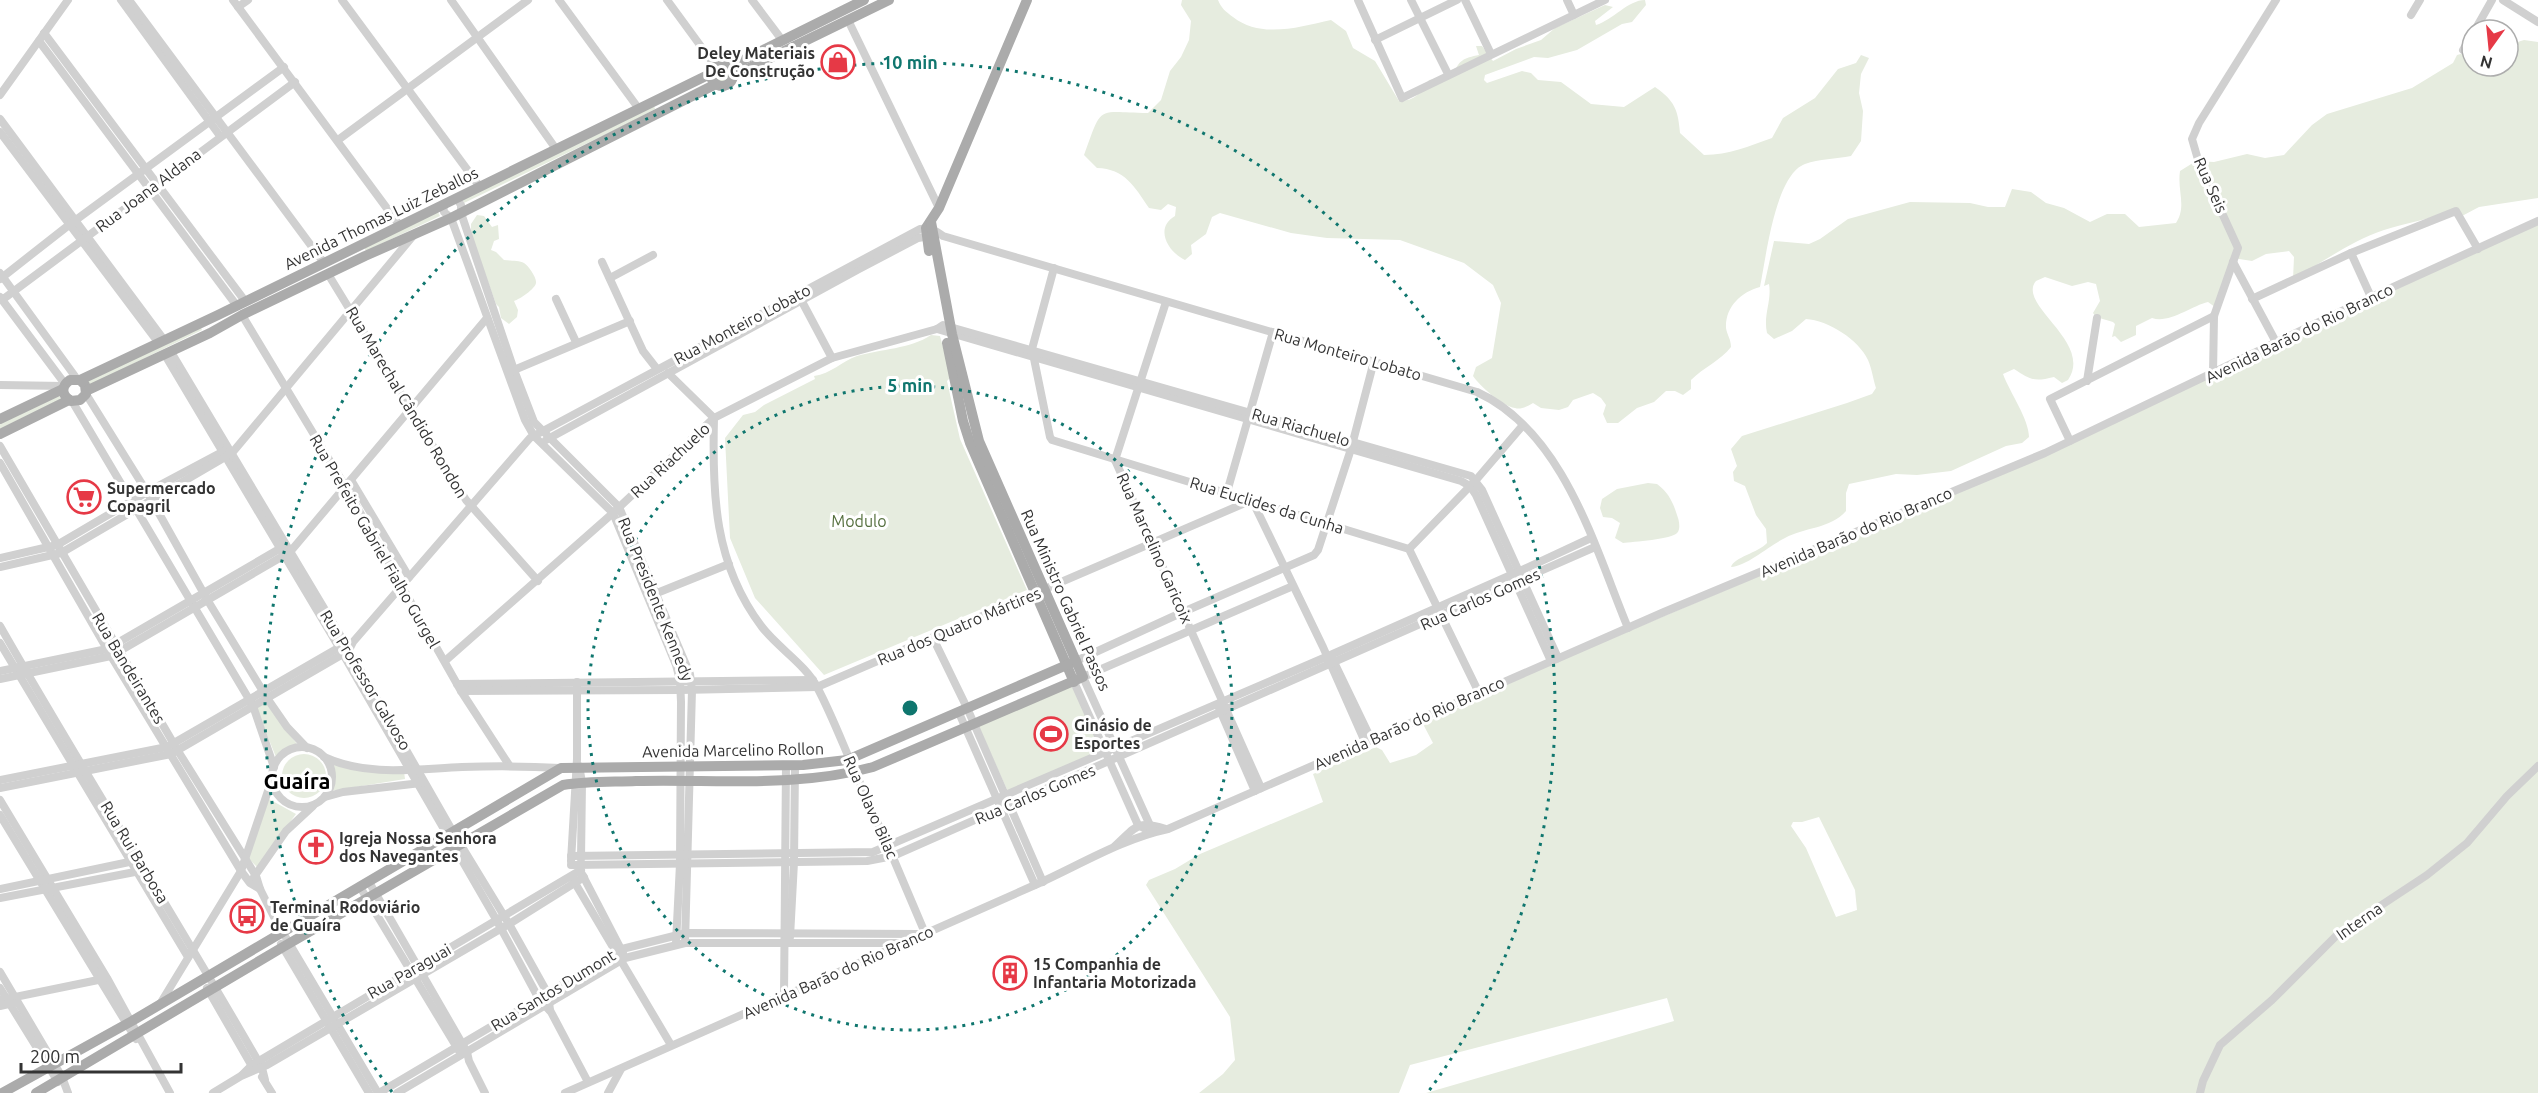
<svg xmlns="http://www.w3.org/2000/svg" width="2538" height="1093" viewBox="0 0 2538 1093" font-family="Ubuntu,sans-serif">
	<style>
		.green { fill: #e6ecdf; fill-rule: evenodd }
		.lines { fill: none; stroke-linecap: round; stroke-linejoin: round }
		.minor { stroke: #d0d0d0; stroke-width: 8 }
		.major { stroke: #ababab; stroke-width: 10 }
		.ring { fill: none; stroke: #0f766e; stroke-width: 3; stroke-dasharray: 3 6 }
		.labels { text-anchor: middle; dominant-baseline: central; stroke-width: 6; stroke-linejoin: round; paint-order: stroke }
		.poi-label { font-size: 16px; font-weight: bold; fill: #333; stroke: #fff; text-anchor: start }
		.street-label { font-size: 16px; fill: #333; stroke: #fff }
		.park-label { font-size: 16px; fill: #56703f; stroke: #fff }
		.district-label { font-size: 22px; font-weight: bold; fill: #000; stroke: #fff }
		.centre { fill: #0f766e; stroke: #fff; stroke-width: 3 }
		.ring-label { font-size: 18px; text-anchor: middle; font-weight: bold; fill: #0f766e; stroke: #fff; stroke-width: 6; stroke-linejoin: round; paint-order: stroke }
	</style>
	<rect width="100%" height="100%" fill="#fff"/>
	<!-- green -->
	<g class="green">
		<path d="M1182,0H1218C1221,8 1226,12 1233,17C1261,39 1299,27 1331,20L1346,31L1353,48L1375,61L1399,101C1416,101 1421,92 1429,80L1453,76C1458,60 1464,58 1479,55L1476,46H1482L1493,61L1516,49L1541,40L1555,28L1605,5L1613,7L1595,21L1596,25C1613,20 1628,0 1645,0L1646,5L1632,22L1622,24L1577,50L1548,58L1534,57L1485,75L1484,80L1487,83L1522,71L1531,73L1538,80L1561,82L1591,104L1624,107L1655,87C1675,101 1678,110 1680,133L1704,155C1729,155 1749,146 1772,138L1783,118L1815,98L1838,69L1856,63L1861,55L1869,58L1861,74L1859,93L1863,111L1861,141L1851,156C1836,159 1819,159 1805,164C1775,175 1766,258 1760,287C1741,292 1725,307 1726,328C1727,335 1731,339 1731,347C1721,360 1703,368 1691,380V389L1683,395L1675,391H1666L1654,402L1637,408L1618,423H1607L1603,414L1606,405L1601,398L1593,393L1573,400L1568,407L1559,410L1541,408L1533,403C1528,406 1521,410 1515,408C1502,406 1480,386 1473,376L1476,367L1492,358L1501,303L1493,285L1464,263L1400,240L1327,238L1291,233L1220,213L1212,217L1206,234L1191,245L1192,254L1185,260C1168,252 1154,228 1175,216L1176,207L1168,204L1161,210L1149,208C1134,186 1125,169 1097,168L1084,155C1103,104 1095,112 1148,113L1161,100L1170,71L1181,57L1189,40L1191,21L1181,5Z"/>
		<path d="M2524,40L2538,42V198L2479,207L2462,216L2457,208C2433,219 2409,222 2384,230C2351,241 2323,262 2293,279L2294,257L2289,251L2266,254L2252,261L2233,258L2215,307L2208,302C2191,306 2169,324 2152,318L2136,326V335L2121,342L2115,336L2112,337L2115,324L2113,322L2096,317L2093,313L2100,301L2096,284L2088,282L2072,286L2045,277L2036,281C2016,305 2094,342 2068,380L2062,383L2054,377C2034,382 2031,380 2014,369L2003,374C2010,393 2029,419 2029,437L2022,443L2006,446L1951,471L1917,475L1896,474L1849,484L1846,493V511C1830,529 1805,527 1785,538C1770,545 1747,566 1731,567C1734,557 1758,553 1767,543L1766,529L1756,515L1745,486L1734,481L1733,472L1737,466L1731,449L1742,436L1847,403L1872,394L1876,388C1873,379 1872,369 1868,360C1859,340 1828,320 1806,319L1792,331L1774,339L1767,333C1763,315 1772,301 1769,284L1764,286L1774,241L1809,244L1820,239L1848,219L1910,202L1970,203L1988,207H2005L2012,189L2031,192L2046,203L2064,208L2090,222L2107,214H2125L2139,227L2176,223C2187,206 2177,191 2180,171L2196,161L2214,162L2247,154L2265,158L2284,155L2312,125L2327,114L2412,88L2453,63L2457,55L2472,51V66H2508V45Z"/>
		<circle cx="723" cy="75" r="8"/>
		<path d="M654,106L655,109L635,120L464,203L462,199Z"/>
		<path d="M438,212L440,216L366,251L364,247Z"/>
		<path d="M477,215L484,216L492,227L498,225L499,239L494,241L491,250L496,252L504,260C510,261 519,260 524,263C528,265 537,278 536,283C535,289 520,299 514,301L518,310L517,317L509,324L501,318L499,307L496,304L471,235V224Z"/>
		<path d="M2538,222V1093H1426L1674,1021L1667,998L1410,1065L1399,1093H1199L1223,1074L1235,1060L1230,1017L1146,885L1149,880L1175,869L1200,854L1323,802L1313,774L1376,747L1382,750L1390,763L1416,755L1433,743L1423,724L1551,664L2047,454ZM1819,817L1855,890L1857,910L1836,917L1806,848L1791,826L1793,822H1802Z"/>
		<path d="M200,326L202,330L88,386L85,382Z"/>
		<path d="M931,335L940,336L951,377L947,381L960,439L1027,590L824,675L755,598L730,538L725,438L743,415L755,412L764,405L815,379L814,376C831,374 842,361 857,356C881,349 910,349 931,335Z"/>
		<path d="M59,395L61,399L0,429V423Z"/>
		<path d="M1648,483L1657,484C1668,492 1673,502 1677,515C1679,520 1681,529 1677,533C1673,539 1632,542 1623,543L1615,538L1620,523L1612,518L1603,517L1600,508L1602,499L1617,489Z"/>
		<path d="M1072,686L1102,750L1009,794L977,723Z"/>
		<path d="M265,702L297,744L276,757L256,708Z"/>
		<circle cx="304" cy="776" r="22"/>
		<path d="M331,764L364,772L404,771L405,779L331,791L333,777Z"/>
		<path d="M269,799L296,814L257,867L247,857Z"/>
	</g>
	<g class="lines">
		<!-- minor -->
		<g class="minor">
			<path d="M121,0L220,136"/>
			<path d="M129,0L324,263"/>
			<path d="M233,0L400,226"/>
			<path d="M342,0L480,187"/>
			<path d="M451,0L556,149"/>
			<path d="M559,0L639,109"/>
			<path d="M667,0L716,67"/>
			<path d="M752,0L782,40"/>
			<path d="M1358,0L1402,98L1605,0"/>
			<path d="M1411,0L1448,74"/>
			<path d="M1465,0L1491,54"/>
			<path d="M1567,0L1574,15"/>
			<path d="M2503,0L2538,22"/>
			<path d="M238,7L248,0"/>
			<path d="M2411,15L2420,0"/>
			<path d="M848,20L939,208"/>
			<path d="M2475,30L2492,0"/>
			<path d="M44,33L245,301"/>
			<path d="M1375,40L1457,0"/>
			<path d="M39,41L237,306"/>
			<path d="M2463,50L2472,35"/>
			<path d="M0,95L68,0"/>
			<path d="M0,119L164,340"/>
			<path d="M0,132L158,342"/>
			<path d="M338,140L528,0"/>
			<path d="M456,198L461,205V213L514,370L534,422L619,507L690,674L692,690L685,943"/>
			<path d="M443,204L444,212L451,218L525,420L534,436L613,513L676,665L680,680L681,702L680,864L676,943"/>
			<path d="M2351,253L2371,297"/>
			<path d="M602,262L643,351L657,369"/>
			<path d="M2233,262L2277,344"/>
			<path d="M1054,268L1032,349L1050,437L1052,440L1409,549L1479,693"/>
			<path d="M0,273L77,379"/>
			<path d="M328,274L466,500L538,581"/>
			<path d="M610,278L653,255"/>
			<path d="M0,279L69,225L284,67"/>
			<path d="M799,296L832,358"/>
			<path d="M0,297L65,384"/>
			<path d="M556,299L576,342"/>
			<path d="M2252,299L2351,253L2456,211L2478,249"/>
			<path d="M2,300L295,82"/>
			<path d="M1166,302L1115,460L1261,788"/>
			<path d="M242,315L345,486L461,691L509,765"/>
			<path d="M937,329L1461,481L1470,486L1476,495L1551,661"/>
			<path d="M171,352L349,650L453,832L509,924L548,994L550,1010"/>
			<path d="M165,355L343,654L497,921L539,999L551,1012L588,1082"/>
			<path d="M514,370L630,321"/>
			<path d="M668,373L714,418C712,494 714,564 762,627C777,647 806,665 817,687C832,715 843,745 856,774C880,827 903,880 925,933"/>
			<path d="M2213,374L2214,316L2238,248L2199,163L2192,139L2199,123L2276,0"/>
			<path d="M2087,381L2097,318"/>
			<path d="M0,385L64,386"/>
			<path d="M86,394L147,492L208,601L267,698L287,727L307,748"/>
			<path d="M72,401L253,706L274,767"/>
			<path d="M546,440L859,269L918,238L930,236"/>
			<path d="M2070,441L2050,399L2214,316"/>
			<path d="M0,446L178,751L256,876L260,889L276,921L378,1093"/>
			<path d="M0,463L111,656L241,871L250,883L260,889"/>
			<path d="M351,480L409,577"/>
			<path d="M1227,492L1273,332"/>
			<path d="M1409,549L1476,480L1523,425"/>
			<path d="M0,558L57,545L147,492L224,451"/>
			<path d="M0,567L61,553L232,453L413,236"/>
			<path d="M652,595L729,564"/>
			<path d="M0,626C85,775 177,919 262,1068L265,1080"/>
			<path d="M933,638L968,710L1043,882"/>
			<path d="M0,643L188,957"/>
			<path d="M1333,660L1371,739"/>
			<path d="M445,661L613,513L714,418L832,358L937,329L943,325L1471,476L1482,490L1558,658"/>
			<path d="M1076,661L1183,612L1314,555L1318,550L1351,449L1374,361"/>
			<path d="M0,671L107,649L281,548"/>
			<path d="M0,679L111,656L290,552L487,318"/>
			<path d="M1074,682L1138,825L1151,832"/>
			<path d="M457,684L813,680"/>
			<path d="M461,691L681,690L817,687L1252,500L1323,647L1365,742"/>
			<path d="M1219,708L1255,791"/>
			<path d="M959,713L1035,885"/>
			<circle cx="302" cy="777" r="30"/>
			<path d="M324,757C368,777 415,769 462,767C495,766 527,766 560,768"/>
			<path d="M579,766L582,782L581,859"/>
			<path d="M0,780L167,747L340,647"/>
			<path d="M0,788L171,754L343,654L349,650L353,642L530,438L920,229C930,228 935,230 943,236L1477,392C1564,432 1594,546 1628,628"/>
			<path d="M325,797L343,792L421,783"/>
			<path d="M0,800L107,978L170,1093"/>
			<path d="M0,815L136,1039"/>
			<path d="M1153,832L1083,677L1293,586"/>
			<path d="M1115,846C1137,826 1136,820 1166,829"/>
			<path d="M571,856L873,852L1326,657L1520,571L1591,538"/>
			<path d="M571,861L577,759V682"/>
			<path d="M571,865L867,861L893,856L1595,547"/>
			<path d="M582,874L623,953"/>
			<path d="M254,877L286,831L313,806"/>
			<path d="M572,878L671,1045"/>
			<path d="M369,882L467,1052L469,1061L485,1093"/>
			<path d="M360,887L459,1051"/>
			<path d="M0,889L134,861"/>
			<path d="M0,898L140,871"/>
			<path d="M790,937L794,862L795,765"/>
			<path d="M281,944L369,1093"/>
			<path d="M0,972L62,1077L68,1093"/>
			<path d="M0,988L58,1082"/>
			<path d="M207,988L253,1068"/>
			<path d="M784,996L786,765"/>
			<path d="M0,1000L103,979"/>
			<path d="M160,1004L241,871L272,779"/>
			<path d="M0,1006L13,1003"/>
			<path d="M242,1075L252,1065L581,870"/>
			<path d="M262,1077L272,1093"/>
			<path d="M213,1093L241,1076L267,1065L509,924L584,877"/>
			<path d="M379,1093L622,949L686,933L919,934"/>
			<path d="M397,1093L625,958L685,943H899"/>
			<path d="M565,1093L1035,885C1078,866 1121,839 1168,829L1664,612L2045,453L2371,297L2538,221"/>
			<path d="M608,1093L621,1069"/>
			<path d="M2200,1093L2203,1081L2220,1045L2272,1000L2339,933L2351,930L2371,912L2427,875L2467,843L2507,796L2538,766"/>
		</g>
		<!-- major -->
		<g class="major">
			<circle cx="722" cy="75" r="11"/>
			<path d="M729,67L864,0"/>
			<path d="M733,76L889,0"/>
			<path d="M929,251L926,228L939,208L1027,0"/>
			<path d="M947,343L963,421L970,443L1074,682"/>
			<path d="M80,380L85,385L86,394L80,400L71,401C61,395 61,386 70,380H80L218,315L712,73"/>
			<path d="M86,391L210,333L242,315L365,256L451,218L716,84"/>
			<path d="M0,419L63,389"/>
			<path d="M0,434L69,400"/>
			<path d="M2,1093L132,1021L561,768L803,765L847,760L1076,661"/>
			<path d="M36,1093L283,947L563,785C587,781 612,782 636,781C715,779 797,788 873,767L1083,677L979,441L952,334L931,222"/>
		</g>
	</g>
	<!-- distance rings -->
	<g class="ring">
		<circle cx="910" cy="708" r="322"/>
		<path d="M392 1092A645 645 0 1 1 1428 1092"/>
	</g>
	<!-- icons -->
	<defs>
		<g id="shop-ring" transform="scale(1.725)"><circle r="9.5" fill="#fff" stroke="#e63946" stroke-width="1.5"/><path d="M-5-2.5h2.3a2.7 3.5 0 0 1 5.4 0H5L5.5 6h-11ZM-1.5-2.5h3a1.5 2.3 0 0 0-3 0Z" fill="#e63946"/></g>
		<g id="supermarket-ring" transform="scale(1.725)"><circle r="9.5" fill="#fff" stroke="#e63946" stroke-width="1.5"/><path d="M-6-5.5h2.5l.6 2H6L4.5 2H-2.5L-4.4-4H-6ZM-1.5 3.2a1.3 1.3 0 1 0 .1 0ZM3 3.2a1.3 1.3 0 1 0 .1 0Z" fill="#e63946"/></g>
		<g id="stadium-ring" transform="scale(1.725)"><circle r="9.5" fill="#fff" stroke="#e63946" stroke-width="1.5"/><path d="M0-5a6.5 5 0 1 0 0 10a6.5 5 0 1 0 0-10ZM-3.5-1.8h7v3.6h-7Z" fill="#e63946"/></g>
		<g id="church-ring" transform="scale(1.725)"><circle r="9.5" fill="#fff" stroke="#e63946" stroke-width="1.5"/><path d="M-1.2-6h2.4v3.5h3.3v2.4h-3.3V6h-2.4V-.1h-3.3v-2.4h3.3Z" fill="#e63946"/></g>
		<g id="bus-ring" transform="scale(1.725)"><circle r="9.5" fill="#fff" stroke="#e63946" stroke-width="1.5"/><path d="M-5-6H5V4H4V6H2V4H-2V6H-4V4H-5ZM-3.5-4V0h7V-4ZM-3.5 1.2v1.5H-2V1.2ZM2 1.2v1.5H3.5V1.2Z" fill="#e63946"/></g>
		<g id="building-ring" transform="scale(1.725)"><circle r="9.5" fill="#fff" stroke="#e63946" stroke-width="1.5"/><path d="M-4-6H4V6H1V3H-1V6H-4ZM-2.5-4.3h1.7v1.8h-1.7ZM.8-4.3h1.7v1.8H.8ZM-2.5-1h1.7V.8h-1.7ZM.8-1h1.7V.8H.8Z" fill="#e63946"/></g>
	</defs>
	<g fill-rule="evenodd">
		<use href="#shop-ring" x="838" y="62"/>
		<use href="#supermarket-ring" x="84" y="497"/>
		<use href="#stadium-ring" x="1051" y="734"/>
		<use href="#church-ring" x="316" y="847"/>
		<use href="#bus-ring" x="247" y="916"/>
		<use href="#building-ring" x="1010" y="973"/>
	</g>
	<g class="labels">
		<!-- poi labels -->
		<g class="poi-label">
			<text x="815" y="53" text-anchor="end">Deley Materiais<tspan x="815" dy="18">De Construção</tspan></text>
			<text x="107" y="488">Supermercado<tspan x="107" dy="18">Copagril</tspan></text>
			<text x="1074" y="725">Ginásio de<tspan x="1074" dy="18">Esportes</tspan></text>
			<text x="339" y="838">Igreja Nossa Senhora<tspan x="339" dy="18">dos Navegantes</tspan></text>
			<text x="270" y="907">Terminal Rodoviário<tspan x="270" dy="18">de Guaíra</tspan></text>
			<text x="1033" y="964">15 Companhia de<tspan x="1033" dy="18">Infantaria Motorizada</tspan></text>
		</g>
		<!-- street labels -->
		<g class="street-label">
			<text transform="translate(2211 185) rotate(66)">Rua Seis</text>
			<text transform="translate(148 190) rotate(-37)">Rua Joana Aldana</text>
			<text transform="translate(381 218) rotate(-26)">Avenida Thomas Luiz Zeballos</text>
			<text transform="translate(742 324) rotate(-28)">Rua Monteiro Lobato</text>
			<text transform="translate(2299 333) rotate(-26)">Avenida Barão do Rio Branco</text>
			<text transform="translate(1348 354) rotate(16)">Rua Monteiro Lobato</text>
			<text transform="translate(407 402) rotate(59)">Rua Marechal Cândido Rondon</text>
			<text transform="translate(1301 427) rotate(16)">Rua Riachuelo</text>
			<text transform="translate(670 460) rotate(-43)">Rua Riachuelo</text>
			<text transform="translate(1267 505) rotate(17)">Rua Euclides da Cunha</text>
			<text transform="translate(1856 532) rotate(-23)">Avenida Barão do Rio Branco</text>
			<text transform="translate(375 541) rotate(60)">Rua Prefeito Gabriel Fialho Gurgel</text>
			<text transform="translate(1155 548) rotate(66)">Rua Marcelino Garicoix</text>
			<text transform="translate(656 599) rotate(68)">Rua Presidente Kennedy</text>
			<text transform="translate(1480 599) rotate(-24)">Rua Carlos Gomes</text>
			<text transform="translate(1066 600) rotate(66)">Rua Ministro Gabriel Passos</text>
			<text transform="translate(959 626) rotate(-23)">Rua dos Quatro Mártires</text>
			<text transform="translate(129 668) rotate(59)">Rua Bandeirantes</text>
			<text transform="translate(366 680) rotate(59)">Rua Professor Galvoso</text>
			<text transform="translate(1409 723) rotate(-24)">Avenida Barão do Rio Branco</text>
			<text transform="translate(733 750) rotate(-1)">Avenida Marcelino Rollon</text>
			<text transform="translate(1035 794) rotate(-23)">Rua Carlos Gomes</text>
			<text transform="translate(871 807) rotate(66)">Rua Olavo Bilac</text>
			<text transform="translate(135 852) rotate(59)">Rua Rui Barbosa</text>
			<text transform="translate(2359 921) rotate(-35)">Interna</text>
			<text transform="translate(409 971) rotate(-30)">Rua Paraguai</text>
			<text transform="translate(838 972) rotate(-24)">Avenida Barão do Rio Branco</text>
			<text transform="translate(553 990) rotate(-31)">Rua Santos Dumont</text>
		</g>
		<!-- park labels -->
		<g class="park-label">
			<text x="859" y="521">Modulo</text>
		</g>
		<!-- district labels -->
		<g class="district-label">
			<text x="297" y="780">Guaíra</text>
		</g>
	</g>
	<circle cx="910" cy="708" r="9" class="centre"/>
	<g class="ring-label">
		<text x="910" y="69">10 min</text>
		<text x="910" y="392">5 min</text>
	</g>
	<!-- north arrow -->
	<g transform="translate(2490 48) rotate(195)"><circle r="28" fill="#ffffff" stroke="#adadad" stroke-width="1.5"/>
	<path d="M0-4.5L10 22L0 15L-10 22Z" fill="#e63946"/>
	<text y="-9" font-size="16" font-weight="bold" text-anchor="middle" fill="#333333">N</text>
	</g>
	<!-- scale -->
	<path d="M21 1063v9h160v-9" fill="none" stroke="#333333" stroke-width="3"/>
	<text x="30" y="1063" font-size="18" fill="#333333" stroke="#ffffff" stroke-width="4.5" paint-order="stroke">200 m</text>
</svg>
